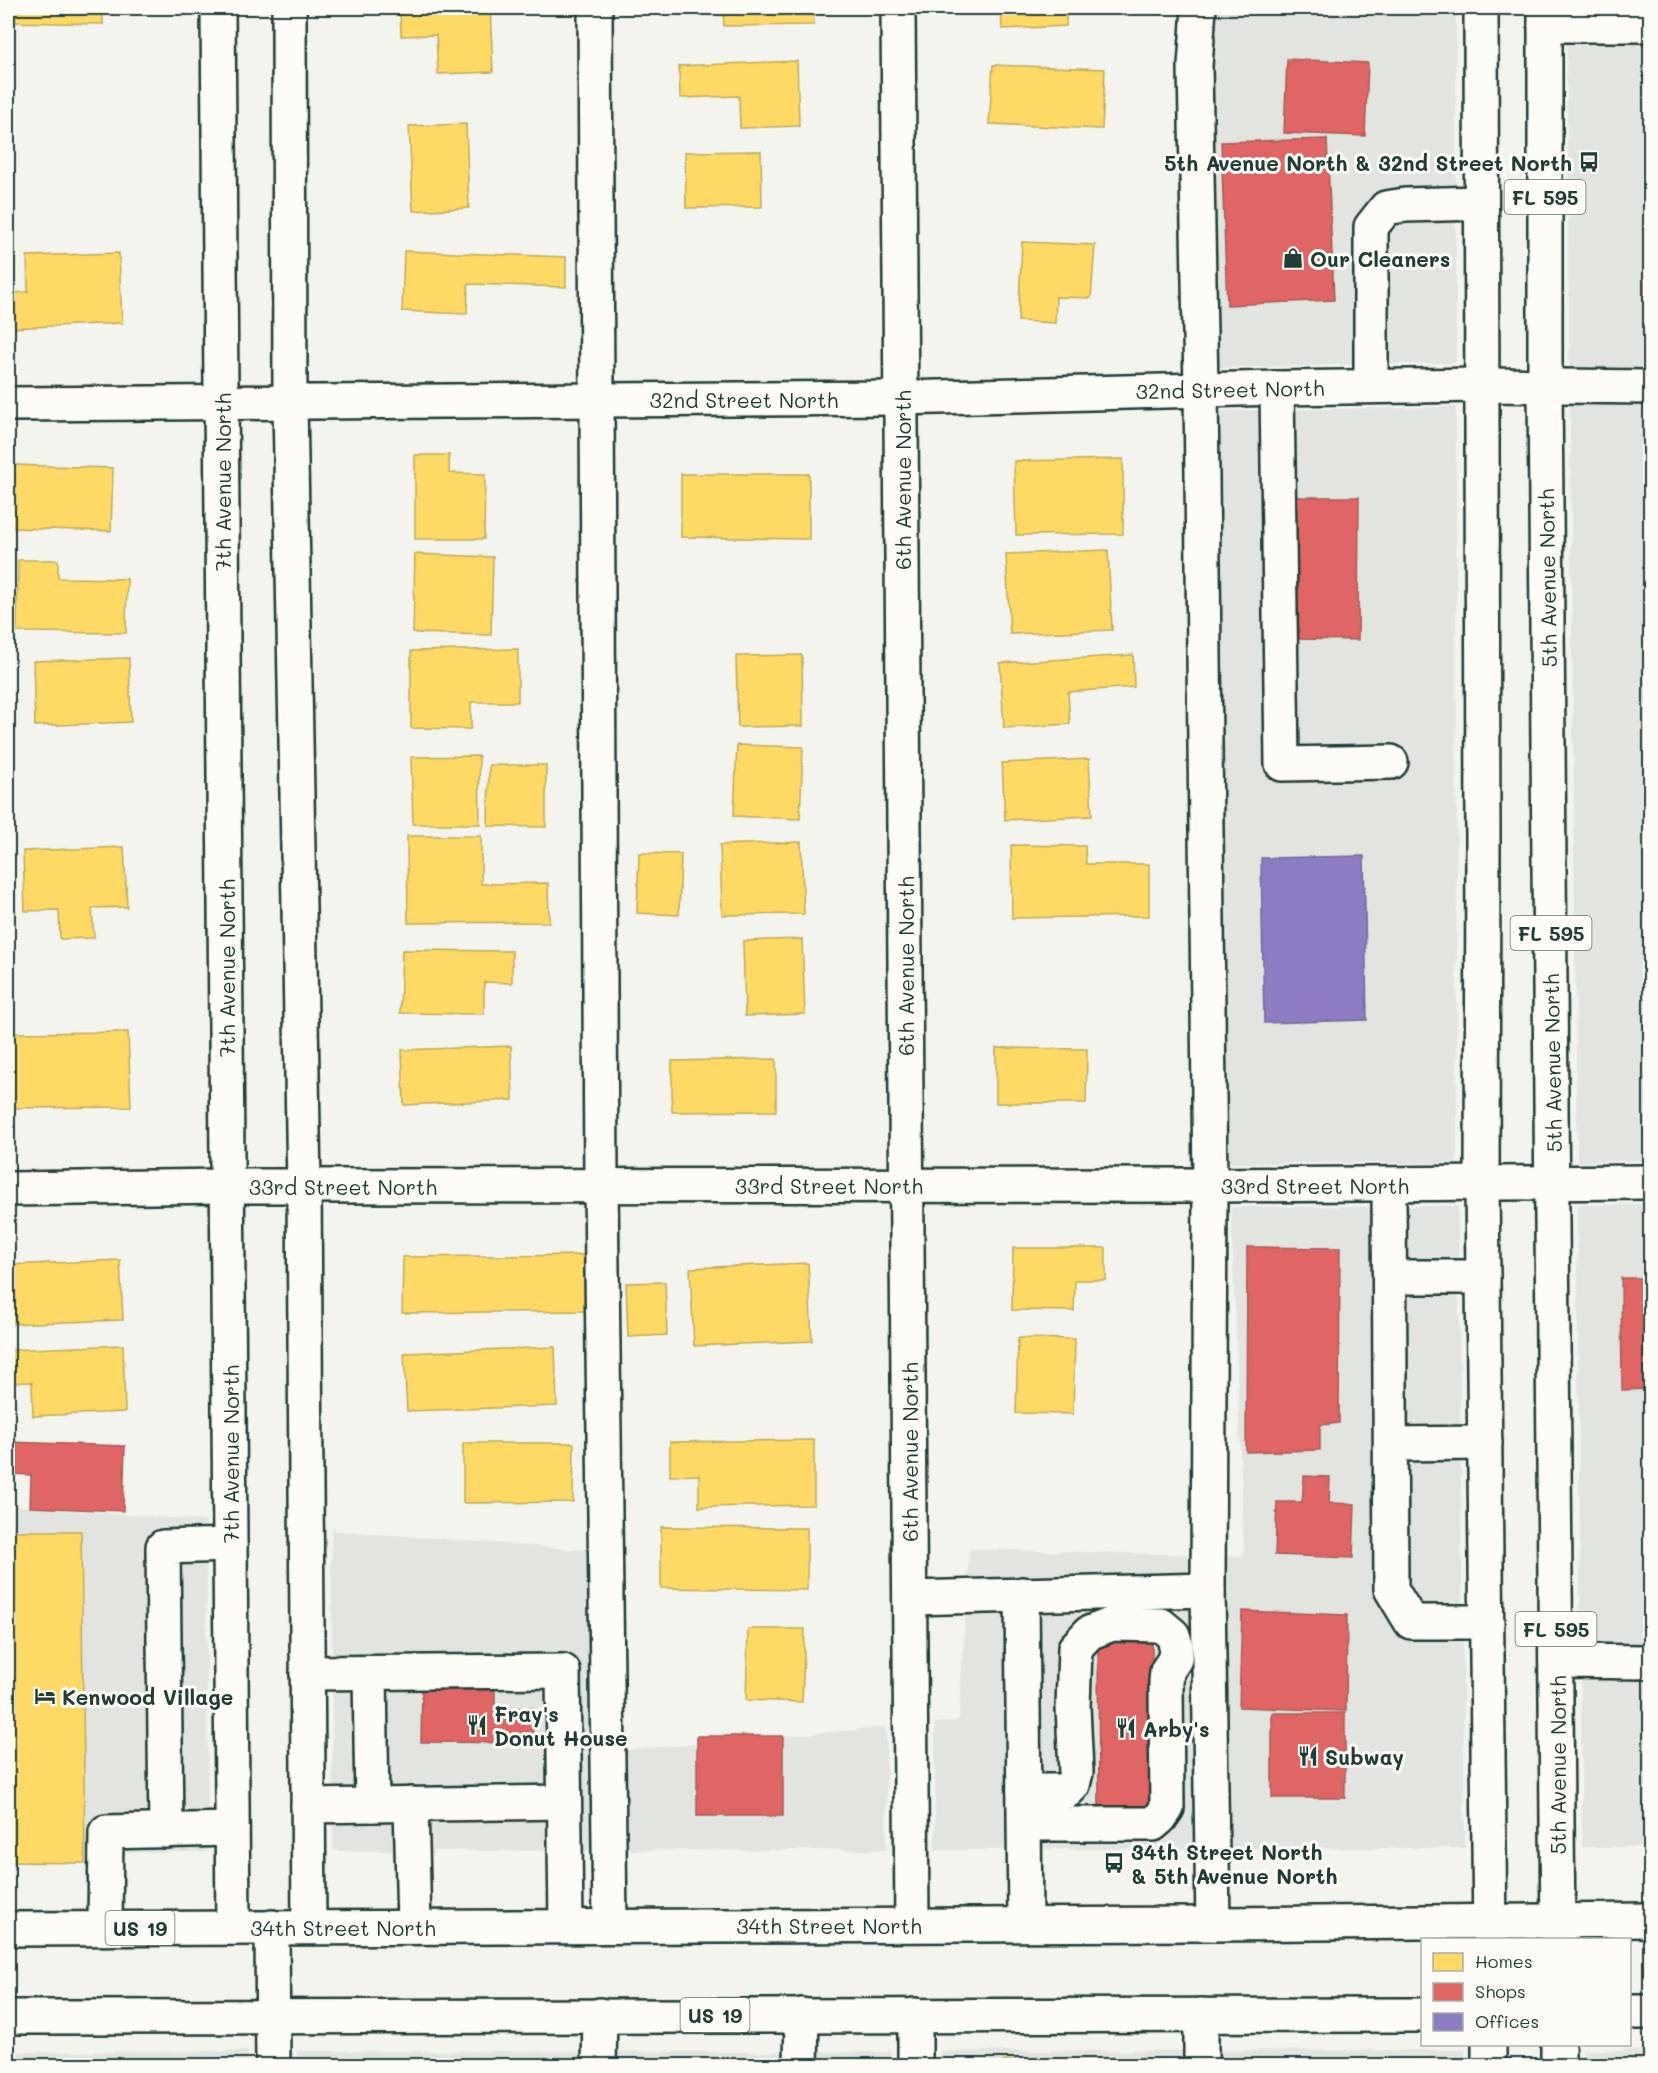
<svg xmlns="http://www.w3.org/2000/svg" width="1658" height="2073" viewBox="0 0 1658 2073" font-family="Mali,sans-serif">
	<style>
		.built { fill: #e2e5df }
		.homes { fill: #ffd966; stroke: #bcaa57; stroke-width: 1.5 }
		.shops { fill: #e06666; stroke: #a65a57; stroke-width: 1.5 }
		.offices { fill: #8e7cc3; stroke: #6d6998; stroke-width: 1.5 }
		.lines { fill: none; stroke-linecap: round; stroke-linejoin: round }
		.minor-casing { stroke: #1f3d34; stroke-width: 38 }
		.major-casing { stroke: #1f3d34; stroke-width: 38 }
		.highway-casing { stroke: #1f3d34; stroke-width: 38 }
		.minor { stroke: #fdfcf7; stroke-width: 33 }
		.major { stroke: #fdfcf7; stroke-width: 33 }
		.highway { stroke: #fdfcf7; stroke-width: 33 }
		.labels { text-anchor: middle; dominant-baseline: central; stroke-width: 6; stroke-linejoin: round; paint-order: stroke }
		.shield { fill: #fdfcf7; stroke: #62766e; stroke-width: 1.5 }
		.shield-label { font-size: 20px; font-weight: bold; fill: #1f3d34 }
		.poi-label { font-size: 21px; font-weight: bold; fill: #1f3d34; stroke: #fdfcf7; text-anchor: start }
		.street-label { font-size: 21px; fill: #1f3d34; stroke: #fdfcf7 }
	</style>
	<rect width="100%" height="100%" fill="#f4f4ef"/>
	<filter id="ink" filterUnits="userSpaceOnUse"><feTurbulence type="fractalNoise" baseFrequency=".0167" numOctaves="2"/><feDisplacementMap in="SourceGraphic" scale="12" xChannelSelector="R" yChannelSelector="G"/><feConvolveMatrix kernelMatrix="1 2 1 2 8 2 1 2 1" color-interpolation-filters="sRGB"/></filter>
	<g filter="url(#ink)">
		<!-- built -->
		<g class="built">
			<path d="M1188,8H1456V363L1201,368Z"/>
			<path d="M1566,8H1650V1160L1577,1162Z"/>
			<path d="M1456,407L1457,1163H1229L1202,411Z"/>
			<path d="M1650,1204V1847H1582L1577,1205Z"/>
			<path d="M1458,1206L1465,1848L935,1850V1723L959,1720L969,1549L1244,1556L1231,1207Z"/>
			<path d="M8,1505L206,1521L208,1852L8,1853Z"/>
			<path d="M331,1530L623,1553L626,1750L886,1727L887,1850L333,1851Z"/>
			<path d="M1465,2050V2065L940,2066V2051Z"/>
			<rect x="1582" y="2050" width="68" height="15"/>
			<path d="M248,2051V2065H8V2052Z"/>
			<path d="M297,2051L891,2052V2065L297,2066Z"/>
		</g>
		<!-- homes -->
		<g class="homes">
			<path d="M8,8H103V24L8,22Z"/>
			<path d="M400,8H490L493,72L438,74L436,35L401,36Z"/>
			<path d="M723,8H813L814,25L724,26Z"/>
			<path d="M1001,8H1066V26L1002,29Z"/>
			<path d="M797,61L799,126L740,128L739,96L680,98L679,66Z"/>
			<path d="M993,65L1105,69L1102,129L989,124Z"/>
			<path d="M466,124L469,208L413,211L409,126Z"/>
			<path d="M761,151L762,207L686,208L685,152Z"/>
			<path d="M1022,242L1095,245L1091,298L1056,297L1055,323L1018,321Z"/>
			<path d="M404,251L566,257V287L468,284L467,314L402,311Z"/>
			<path d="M119,253L122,323L8,328V293L28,292L27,256Z"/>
			<path d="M415,455H449V473L485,474L484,539H415Z"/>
			<path d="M1123,459V534L1016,535L1014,461Z"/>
			<path d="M14,465L113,468L111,531L12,528Z"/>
			<path d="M681,474H809V539L681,537Z"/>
			<path d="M1108,550L1112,630L1010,634L1006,554Z"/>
			<path d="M415,554L493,557L491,635L413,633Z"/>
			<path d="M18,560H58V578L127,579L126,633L17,632Z"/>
			<path d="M518,649V702H471V729L411,728V651Z"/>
			<path d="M802,655L803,726L738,727L736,656Z"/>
			<path d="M1133,655L1134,687L1068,692L1070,724L1004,728L1000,663Z"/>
			<path d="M129,658L131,722L35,726L33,661Z"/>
			<path d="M737,745L803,747L800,819L734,816Z"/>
			<path d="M479,756L480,824H413L411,757Z"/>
			<path d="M1089,759L1092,816L1005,820L1002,763Z"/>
			<path d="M489,765H546V827L488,826Z"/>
			<path d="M407,836H481V884L548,883L549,922L408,923Z"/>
			<path d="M801,842L804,914L722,915L720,845Z"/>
			<path d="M1011,845L1085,846L1086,864H1149V916L1012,918Z"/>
			<path d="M124,847L127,907L92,908L94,938L60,939L59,910L25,911L23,851Z"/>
			<path d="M639,853L681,854L679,915L637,913Z"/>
			<path d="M802,939L805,1014L745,1016L743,941Z"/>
			<path d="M402,950L512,951V983L484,982V1014L400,1013Z"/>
			<path d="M128,1032L131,1107L8,1108V1033Z"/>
			<path d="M511,1046L513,1100L404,1105L402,1050Z"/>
			<path d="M996,1048L1087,1049L1086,1103H996Z"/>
			<path d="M776,1059V1111L672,1112V1061Z"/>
			<path d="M1013,1248H1106V1280H1075L1074,1311L1012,1310Z"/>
			<path d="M587,1255L586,1311L402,1313L403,1257Z"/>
			<path d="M120,1260L123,1320L8,1324V1265Z"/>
			<path d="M808,1263L812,1341L694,1346L690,1268Z"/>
			<path d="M665,1282L667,1335L628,1337L626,1283Z"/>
			<path d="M1018,1338L1075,1339L1073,1414L1016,1413Z"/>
			<path d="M123,1345L125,1412L33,1416L32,1382L8,1383V1350Z"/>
			<path d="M555,1347L557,1406L407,1411L404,1353Z"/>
			<path d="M814,1440V1505L699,1507V1475L670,1476V1442Z"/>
			<path d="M463,1443H574L573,1502L463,1503Z"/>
			<path d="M661,1527L807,1528V1590L661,1588Z"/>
			<path d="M8,1531H81L85,1863L8,1862Z"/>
			<path d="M748,1629H805L802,1702L746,1700Z"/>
			<rect x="1004" y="2061" width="138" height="5"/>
		</g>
		<!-- shops -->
		<g class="shops">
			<path d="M1287,59L1368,63L1365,136L1284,133Z"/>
			<path d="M1327,139L1334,300L1227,305L1221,142Z"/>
			<rect x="1645" y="158" width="5" height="141"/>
			<path d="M1295,497H1359L1358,640L1295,639Z"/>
			<path d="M1247,1247L1340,1248L1339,1423L1320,1425V1450L1246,1452Z"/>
			<path d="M1621,1278H1650V1389L1622,1390Z"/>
			<path d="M8,1442L125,1446L123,1511L30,1507L31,1475L8,1474Z"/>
			<path d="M1304,1476L1330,1477L1329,1503L1355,1504L1353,1558L1275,1555L1277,1502H1302Z"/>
			<path d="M1242,1611L1347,1615L1346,1711L1239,1707Z"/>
			<path d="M1109,1637H1152L1153,1811H1099L1098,1645Z"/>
			<path d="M422,1687L495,1688V1708H534L533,1743L421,1742Z"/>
			<rect x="1272" y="1713" width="73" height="85"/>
			<rect x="697" y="1736" width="86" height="80"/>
		</g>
		<!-- offices -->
		<path class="offices" d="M1364,856L1367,1020L1264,1023L1261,858Z"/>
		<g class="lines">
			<!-- minor casing -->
			<g class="minor-casing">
				<g id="minor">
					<path d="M218,8L233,1928"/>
					<path d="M289,8L290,403L304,1186L309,1927"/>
					<path d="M595,8L601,1186L610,1926"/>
					<path d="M898,8L912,1924"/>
					<path d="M1199,8L1195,66L1201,389L1210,1185L1208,1590L1213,1924"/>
					<path d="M1545,25H1650"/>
					<path d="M1371,386V227L1386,208L1405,205L1481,203"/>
					<path d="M1277,388L1282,764L1391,762"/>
					<path d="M8,404L901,398L1277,388L1481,385L1650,387"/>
					<path d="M1389,1185L1391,1589L1411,1622H1487"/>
					<path d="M8,1189L227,1186L1210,1185L1650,1182"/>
					<path d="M1390,1277H1483"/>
					<path d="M1391,1444L1485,1443"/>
					<path d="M1022,1594L1025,1924"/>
					<path d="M910,1598L1208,1590"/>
					<path d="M1556,1661L1650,1662"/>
					<path d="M307,1673L563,1671L566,1926"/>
					<path d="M370,1673L372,1805"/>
					<path d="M1024,1791H1067L1073,1785L1076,1772L1073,1707L1075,1648L1089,1633L1112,1624L1161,1625L1173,1635L1176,1645L1175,1659L1167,1671L1166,1682L1167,1808L1160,1818L1153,1824H1025"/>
					<path d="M411,1804L414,1927"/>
					<path d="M308,1806L564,1802"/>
					<path d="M166,1831L163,1547L230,1545"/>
					<path d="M272,1927L273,2066"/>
					<path d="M105,1928L106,1832L232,1829"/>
					<path d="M915,2015V2066"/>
					<path d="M1201,2015V2066"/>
					<path d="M599,2066L600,2015"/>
					<path d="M801,2066L802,2015"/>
				</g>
			</g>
			<!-- major casing -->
			<g class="major-casing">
				<g id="major">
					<path d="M1481,8L1483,843L1482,1184L1490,1940"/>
					<path d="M1545,8V386L1558,1940"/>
					<path d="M1489,2044V2066"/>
					<path d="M1558,2044V2066"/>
				</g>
			</g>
			<!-- highway casing -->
			<g class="highway-casing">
				<g id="highway">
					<path d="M8,1929L1213,1924L1650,1920"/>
					<path d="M1630,2012H1650"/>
					<path d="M8,2017L1422,2015"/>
				</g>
			</g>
			<!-- minor -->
			<use href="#minor" class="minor"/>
			<!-- major -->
			<use href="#major" class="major"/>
			<!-- highway -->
			<use href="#highway" class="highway"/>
		</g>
	</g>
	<!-- icons -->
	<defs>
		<g id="bus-bare" transform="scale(1.62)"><path d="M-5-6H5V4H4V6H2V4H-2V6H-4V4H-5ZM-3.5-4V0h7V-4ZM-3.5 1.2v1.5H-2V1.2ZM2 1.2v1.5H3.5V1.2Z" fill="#1f3d34" stroke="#fdfcf7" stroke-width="2.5" paint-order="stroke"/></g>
		<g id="shop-bare" transform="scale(1.62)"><path d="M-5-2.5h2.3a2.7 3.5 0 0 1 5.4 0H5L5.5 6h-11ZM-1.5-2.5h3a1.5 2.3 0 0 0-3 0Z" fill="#1f3d34" stroke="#fdfcf7" stroke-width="2.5" paint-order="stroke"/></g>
		<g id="hotel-bare" transform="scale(1.62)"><path d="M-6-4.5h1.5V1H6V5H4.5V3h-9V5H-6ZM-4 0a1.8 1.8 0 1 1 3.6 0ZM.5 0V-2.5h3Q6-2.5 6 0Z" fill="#1f3d34" stroke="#fdfcf7" stroke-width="2.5" paint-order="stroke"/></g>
		<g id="restaurant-bare" transform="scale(1.62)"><path d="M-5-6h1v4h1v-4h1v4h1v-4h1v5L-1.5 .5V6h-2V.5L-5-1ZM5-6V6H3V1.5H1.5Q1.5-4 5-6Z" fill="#1f3d34" stroke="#fdfcf7" stroke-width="2.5" paint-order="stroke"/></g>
	</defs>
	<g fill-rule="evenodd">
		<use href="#bus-bare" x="1589" y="162"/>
		<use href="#shop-bare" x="1293" y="258"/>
		<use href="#hotel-bare" x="45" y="1696"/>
		<use href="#restaurant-bare" x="477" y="1725"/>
		<use href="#restaurant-bare" x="1126" y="1728"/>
		<use href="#restaurant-bare" x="1308" y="1756"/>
		<use href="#bus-bare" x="1114" y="1863"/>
	</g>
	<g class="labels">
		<!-- shield labels -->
		<g class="shield">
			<rect x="1504.5" y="180" width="81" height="34" rx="4.5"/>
			<rect x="1510.5" y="916" width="81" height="34" rx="4.5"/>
			<rect x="1515.5" y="1612" width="81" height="34" rx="4.5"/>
			<rect x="105.5" y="1911" width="69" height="34" rx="4.5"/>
			<rect x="680.5" y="1998" width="69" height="34" rx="4.5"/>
		</g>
		<g class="shield-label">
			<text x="1545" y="197">FL 595</text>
			<text x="1551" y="933">FL 595</text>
			<text x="1556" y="1629">FL 595</text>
			<text x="140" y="1928">US 19</text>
			<text x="715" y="2015">US 19</text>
		</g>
		<!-- poi labels -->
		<g class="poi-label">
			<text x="1572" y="162" text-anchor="end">5th Avenue North &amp; 32nd Street North</text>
			<text x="1310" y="258">Our Cleaners</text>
			<text x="62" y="1696">Kenwood Village</text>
			<text x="494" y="1713">Fray's<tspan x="494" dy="24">Donut House</tspan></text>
			<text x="1143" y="1728">Arby's</text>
			<text x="1325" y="1756">Subway</text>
			<text x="1131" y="1851">34th Street North<tspan x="1131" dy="24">&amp; 5th Avenue North</tspan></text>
		</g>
		<!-- street labels -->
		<g class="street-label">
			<text transform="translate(1230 389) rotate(-1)">32nd Street North</text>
			<text x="744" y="399">32nd Street North</text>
			<text transform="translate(902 480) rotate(-90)">6th Avenue North</text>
			<text transform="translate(222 482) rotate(-90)">7th Avenue North</text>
			<text transform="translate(1547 578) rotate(-91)">5th Avenue North</text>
			<text transform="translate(905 966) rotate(-90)">6th Avenue North</text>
			<text transform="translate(226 968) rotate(-90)">7th Avenue North</text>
			<text transform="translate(1552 1063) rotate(-91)">5th Avenue North</text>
			<text x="829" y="1185">33rd Street North</text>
			<text x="1315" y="1185">33rd Street North</text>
			<text x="343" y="1186">33rd Street North</text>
			<text transform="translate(909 1452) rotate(-90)">6th Avenue North</text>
			<text transform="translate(230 1454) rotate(-90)">7th Avenue North</text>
			<text transform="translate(1557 1765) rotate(-90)">5th Avenue North</text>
			<text x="829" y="1925">34th Street North</text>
			<text x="343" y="1927">34th Street North</text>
		</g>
	</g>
	<!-- margin -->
	<rect width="1658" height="2073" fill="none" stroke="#fdfcf7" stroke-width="30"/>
	<rect x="15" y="15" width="1628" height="2043" fill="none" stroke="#1f3d34" stroke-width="2" filter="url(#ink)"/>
	<!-- legend -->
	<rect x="1421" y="1938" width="210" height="108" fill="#fdfcf7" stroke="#a4b0a9" stroke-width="1.5"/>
	<rect x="1433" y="1953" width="30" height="18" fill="#ffd966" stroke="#a4b0a9" stroke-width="1.5"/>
	<text x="1475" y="1968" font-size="18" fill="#1f3d34">Homes</text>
	<rect x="1433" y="1983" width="30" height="18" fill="#e06666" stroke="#a4b0a9" stroke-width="1.5"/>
	<text x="1475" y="1998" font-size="18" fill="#1f3d34">Shops</text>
	<rect x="1433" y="2013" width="30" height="18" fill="#8e7cc3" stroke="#a4b0a9" stroke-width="1.5"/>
	<text x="1475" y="2028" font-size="18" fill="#1f3d34">Offices</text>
</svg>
